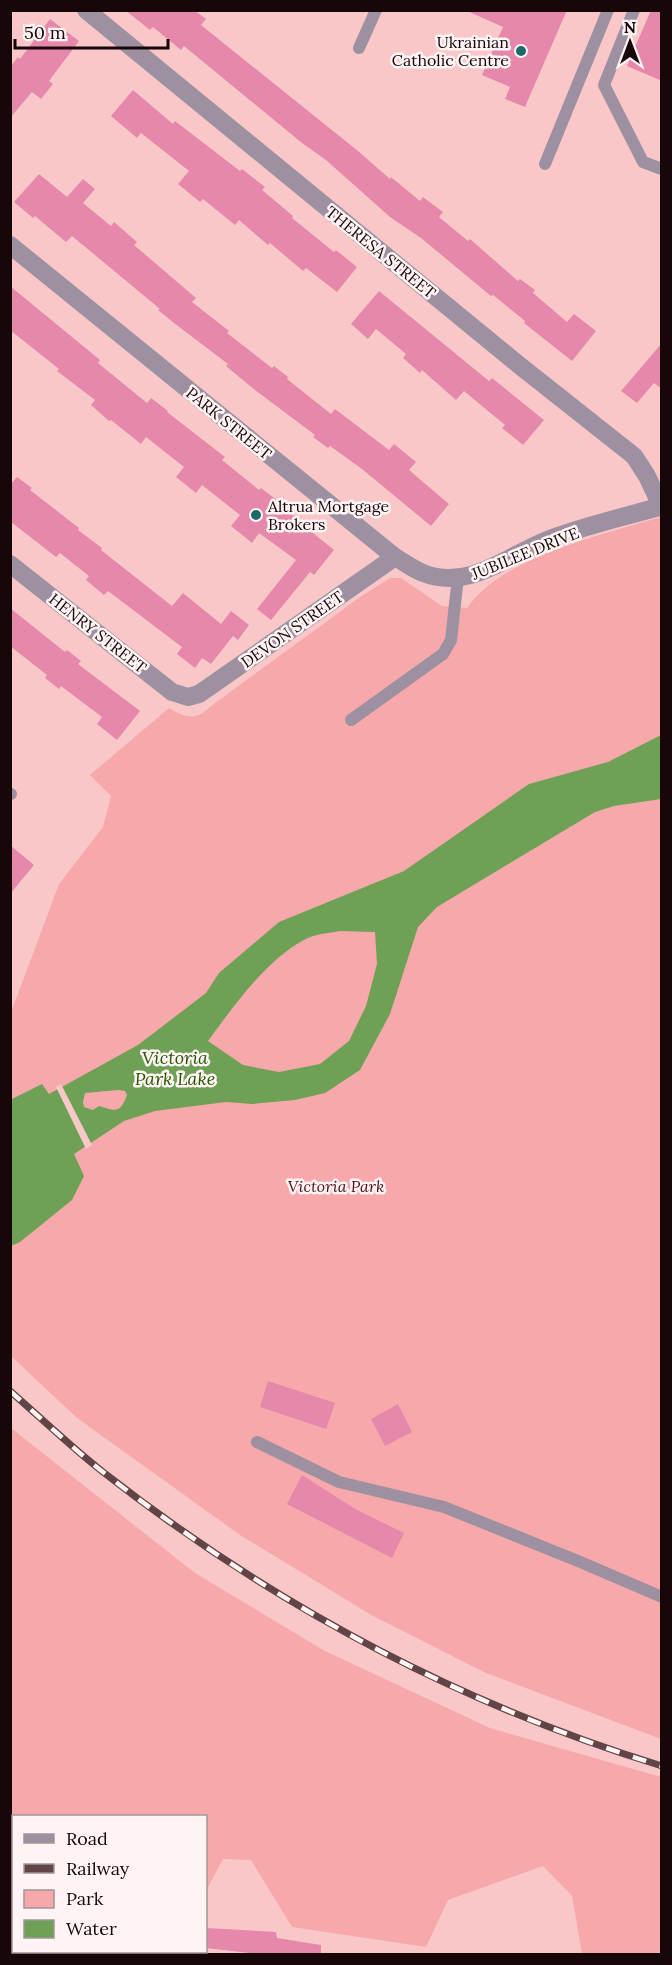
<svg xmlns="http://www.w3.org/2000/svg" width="672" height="1965" viewBox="0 0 672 1965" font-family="Lora,serif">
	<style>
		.green { fill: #f7a8ab }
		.water { fill: #6ea155; fill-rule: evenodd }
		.pier { fill: #fac7c8 }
		.building { fill: #e588ab }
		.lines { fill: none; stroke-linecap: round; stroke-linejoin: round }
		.lane { stroke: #9d91a1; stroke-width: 12 }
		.street { stroke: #9d91a1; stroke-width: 18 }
		.rail-casing { stroke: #614546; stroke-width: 7 }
		.rail { stroke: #fff4f4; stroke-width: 4.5; stroke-dasharray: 14; stroke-linecap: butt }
		.poi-dot { fill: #1d6a6b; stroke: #fff4f4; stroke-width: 2 }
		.labels { text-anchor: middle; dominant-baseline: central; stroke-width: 5; stroke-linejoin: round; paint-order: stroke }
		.poi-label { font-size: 16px; fill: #170708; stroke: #fff4f4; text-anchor: end }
		.street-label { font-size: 16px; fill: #170708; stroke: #fff4f4 }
		.park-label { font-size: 16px; font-style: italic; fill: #4e111a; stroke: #fff4f4 }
		.water-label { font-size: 18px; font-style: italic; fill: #275703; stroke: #fff4f4 }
	</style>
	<rect width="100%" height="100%" fill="#fac7c8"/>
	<!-- green -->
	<g class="green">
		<path d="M661,517V1739L486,1673L373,1616L240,1535L77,1418L11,1356L10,1015L59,884L103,827L111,796L90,775L169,708C186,718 196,721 211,706L360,597L390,578H401L442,606L467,608C501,557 605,534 661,517Z"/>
		<path d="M11,1428L195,1573L325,1651L490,1728L661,1777V1954H582L572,1896L543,1866L448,1900L426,1947L292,1927L251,1860L223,1859L206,1891V1816H14V1883H11Z"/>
	</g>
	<!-- water -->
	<path class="water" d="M661,735V799L614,806L595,812L437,907L418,927L390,1014L360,1070L325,1093L295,1100L252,1104L226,1102L155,1111L124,1121L74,1154L84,1176L72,1200L20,1242L11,1246L10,1100L42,1084L49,1094L138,1045L206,993L219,973L279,922L404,871L529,784L608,762ZM340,931L375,932L377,964L366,1006L349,1041L320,1064L279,1072L243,1065L208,1041C233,1007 266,960 304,940C314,934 329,933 340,931ZM119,1090L125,1091L127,1095C120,1114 116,1111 99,1106L93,1110L84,1107L83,1102L85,1093Z"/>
	<!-- pier -->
	<path class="pier" d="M61,1084L92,1145L86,1149L56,1087Z"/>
	<!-- building -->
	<g class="building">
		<path d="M125,10H194L206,19L201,25L358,151L390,179L391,177L420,201L423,197L443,212L439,217L468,241L470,239L518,281L520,279L535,290L533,293L567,322L574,314L596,331L572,361L524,323L525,321L493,295L491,296L421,238L390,217L326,160L302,143L184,46L181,50L153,27L150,30Z"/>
		<path d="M465,10H567L525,107L505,99L510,87L482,75L503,27Z"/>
		<path d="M651,10H662V81L627,66Z"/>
		<path d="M50,19L79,41L49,81L53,84L41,99L32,92L10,118V67L18,57L20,59Z"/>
		<path d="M133,90L173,124L175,121L240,171L242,169L265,187L262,190L293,216L292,218L334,252L336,250L357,267L337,292L306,268L303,271L270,243L268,245L239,220L235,225L203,199L200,202L178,184L189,171L141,133L137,138L111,116Z"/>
		<path d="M39,174L67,197L83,179L95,189L83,203L111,226L114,222L137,242L134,245L196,298L192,302L229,331L227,333L272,368L274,366L288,377L287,379L331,414L335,409L389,450L394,444L416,462L409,470L449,504L431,526L362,469L330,446L328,448L313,437L315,435L255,390L226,366L228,364L174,323L158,310L160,309L72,236L66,242L35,216L33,218L14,202Z"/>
		<path d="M10,286L100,360L98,363L147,403L151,398L168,411L167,412L225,457L222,460L259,490L261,488L282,504L280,506L309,527L308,529L334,550L314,575L310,572L271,620L257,609L296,560L259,533L252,543L231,526L240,515L202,485L196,493L176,477L184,467L146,437L141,444L111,420L109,421L91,405L95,400L57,371L59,369L10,330Z"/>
		<path d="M379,291L489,381L492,378L544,420L523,445L502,428L505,425L464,391L456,400L422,370L420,373L403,358L406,354L376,329L368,339L351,324Z"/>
		<path d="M662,343V389L654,383L637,403L621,391Z"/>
		<path d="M17,477L32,488L30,490L79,528L78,530L102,548L101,550L125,569L172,606L183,593L221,624L231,611L249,625L238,640L233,636L211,664L202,658L195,668L177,654L182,647L108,591L104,595L86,580L89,576L60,553L56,557L11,522L10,485Z"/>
		<path d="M10,608L65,652L67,650L81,661L78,664L140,711L117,740L97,724L102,717L61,686L59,689L45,678L47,675L10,646Z"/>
		<path d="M10,845L34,865L10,894Z"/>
		<path d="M268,1381L335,1403L326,1429L260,1407Z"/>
		<path d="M398,1404L412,1432L385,1446L371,1419Z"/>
		<path d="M302,1475L355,1509L404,1533L392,1558L287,1504Z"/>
		<path d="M206,1928L276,1932L277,1938L321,1945V1954H259L206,1948Z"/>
	</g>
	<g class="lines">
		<!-- lane -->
		<g class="lane">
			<path d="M634,10L604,85L643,162L662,169"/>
			<path d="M359,48L376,10"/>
			<path d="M545,164L608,10"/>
			<path d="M351,720L443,654L451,640L458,577"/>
			<path d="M10,794H11"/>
			<path d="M257,1442L339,1482L444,1507L578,1561L662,1597"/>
		</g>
		<!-- street -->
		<g class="street">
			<path d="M86,10L519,365L634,456L647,476L661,506"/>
			<path d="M10,245L395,557C404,562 413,569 423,573C469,591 507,556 547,540C583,526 624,517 662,506"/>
			<path d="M10,564L172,692L188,697L199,694L395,557"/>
		</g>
		<!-- rail casing -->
		<g class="rail-casing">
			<path id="rail" d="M10,1391C41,1418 71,1447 103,1472C272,1604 456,1703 662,1766"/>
		</g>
		<!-- rail -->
		<use href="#rail" class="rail"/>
	</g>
	<!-- markers -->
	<g class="poi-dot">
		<circle cx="521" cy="51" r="6"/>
		<circle cx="256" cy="515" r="6"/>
	</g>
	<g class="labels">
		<!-- poi labels -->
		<g class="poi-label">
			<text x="509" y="42">Ukrainian<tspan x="509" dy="18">Catholic Centre</tspan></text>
			<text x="268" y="506" text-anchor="start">Altrua Mortgage<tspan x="268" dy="18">Brokers</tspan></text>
		</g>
		<!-- street labels -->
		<g class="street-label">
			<text transform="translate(381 252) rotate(39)">THERESA STREET</text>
			<text transform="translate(229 423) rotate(39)">PARK STREET</text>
			<text transform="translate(525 553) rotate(-22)">JUBILEE DRIVE</text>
			<text transform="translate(292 629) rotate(-35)">DEVON STREET</text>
			<text transform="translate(98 633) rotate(38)">HENRY STREET</text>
		</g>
		<!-- park labels -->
		<g class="park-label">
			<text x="336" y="1186">Victoria Park</text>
		</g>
		<!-- water labels -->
		<g class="water-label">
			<text x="175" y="1057">Victoria<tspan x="175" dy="21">Park Lake</tspan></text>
		</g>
	</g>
	<!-- border -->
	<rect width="672" height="1965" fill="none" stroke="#170708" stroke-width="24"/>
	<!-- legend -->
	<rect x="12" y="1815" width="195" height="138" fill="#fff4f4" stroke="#a29596" stroke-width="1.5"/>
	<rect x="24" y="1834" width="30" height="9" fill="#9d91a1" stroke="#a29596" stroke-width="1.5"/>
	<text x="66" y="1845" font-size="18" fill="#170708">Road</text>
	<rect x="24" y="1864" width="30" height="9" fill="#614546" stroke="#a29596" stroke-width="1.5"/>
	<text x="66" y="1875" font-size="18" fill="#170708">Railway</text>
	<rect x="24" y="1890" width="30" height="18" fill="#f7a8ab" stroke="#a29596" stroke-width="1.5"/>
	<text x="66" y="1905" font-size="18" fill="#170708">Park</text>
	<rect x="24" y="1920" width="30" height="18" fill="#6ea155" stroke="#a29596" stroke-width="1.5"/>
	<text x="66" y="1935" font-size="18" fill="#170708">Water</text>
	<!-- north arrow -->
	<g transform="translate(630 42)" stroke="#fff4f4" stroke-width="4.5" paint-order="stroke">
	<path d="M0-4.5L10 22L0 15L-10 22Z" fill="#170708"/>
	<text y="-9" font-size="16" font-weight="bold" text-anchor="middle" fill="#170708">N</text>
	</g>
	<!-- scale -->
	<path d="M15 39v9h153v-9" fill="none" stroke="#170708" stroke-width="3"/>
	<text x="24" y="39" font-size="18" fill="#170708" stroke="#fff4f4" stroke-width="4.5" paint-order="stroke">50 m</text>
</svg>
